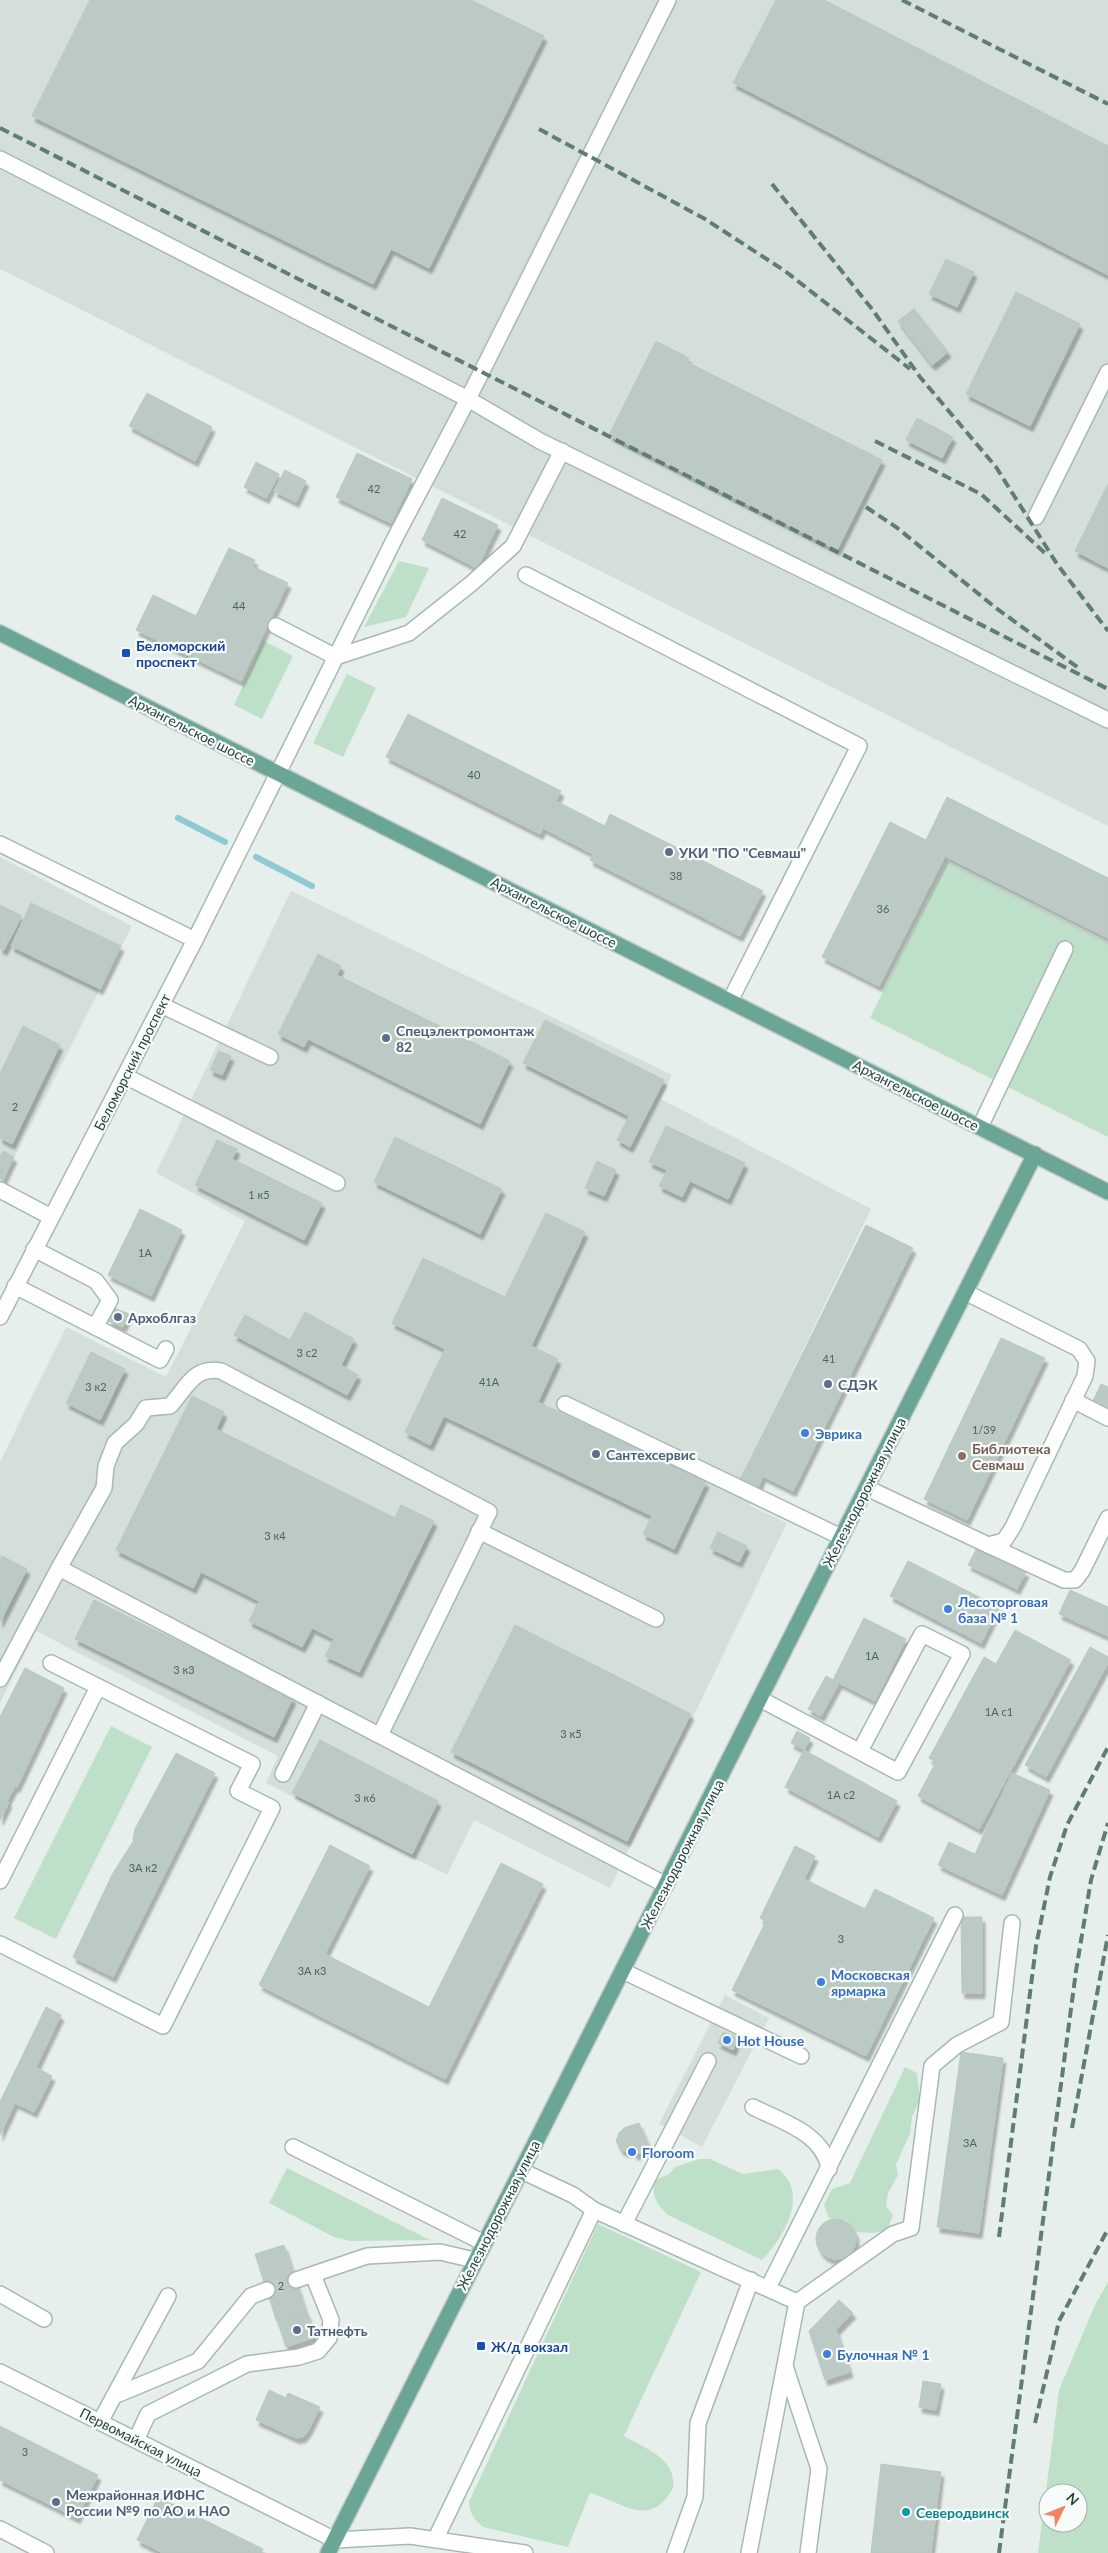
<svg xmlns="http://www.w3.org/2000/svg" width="1108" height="2553" viewBox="0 0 1108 2553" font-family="Lato,sans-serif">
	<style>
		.built { fill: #d4dfda }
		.green { fill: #bfe0c8; fill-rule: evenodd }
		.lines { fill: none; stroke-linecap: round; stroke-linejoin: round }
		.stream { stroke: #8ec9d4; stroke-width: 6 }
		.building { fill: #bbcac4; stroke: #b8c9c2; filter: url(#shadow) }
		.minor-tunnel { stroke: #bfccc8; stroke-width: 15; stroke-dasharray: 15 8; stroke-linecap: butt }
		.minor-casing { stroke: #a8b8b2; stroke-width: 18 }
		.major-casing { stroke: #c2cac8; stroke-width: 18 }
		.minor { stroke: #fff; stroke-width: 15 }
		.major { stroke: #6aa596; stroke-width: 15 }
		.rail { stroke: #5f7d75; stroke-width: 4; stroke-dasharray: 10 5; stroke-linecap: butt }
		.transit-dot { fill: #1a4fb4; stroke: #f7fbf9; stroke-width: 2 }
		.service-dot { fill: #5c6f8a; stroke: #f7fbf9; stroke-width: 2 }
		.shop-dot { fill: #3f7fe0; stroke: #f7fbf9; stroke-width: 2 }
		.education-dot { fill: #8d6e63; stroke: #f7fbf9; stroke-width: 2 }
		.culture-dot { fill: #0f9aa8; stroke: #f7fbf9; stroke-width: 2 }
		.labels { text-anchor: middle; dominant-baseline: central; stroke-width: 4.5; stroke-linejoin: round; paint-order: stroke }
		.number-label { font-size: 11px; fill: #4a645c }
		.transit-label { font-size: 14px; font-weight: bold; fill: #164399; stroke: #f7fbf9; text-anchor: start }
		.street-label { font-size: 14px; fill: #24423a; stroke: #f7fbf9 }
		.service-label { font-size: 14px; font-weight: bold; fill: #4e5e75; stroke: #f7fbf9; text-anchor: start }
		.shop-label { font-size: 14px; font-weight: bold; fill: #366cbe; stroke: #f7fbf9; text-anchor: start }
		.education-label { font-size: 14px; font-weight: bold; fill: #785e54; stroke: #f7fbf9; text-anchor: start }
		.culture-label { font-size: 14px; font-weight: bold; fill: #0d838f; stroke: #f7fbf9; text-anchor: start }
	</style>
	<defs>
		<filter id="shadow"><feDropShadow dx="3" dy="5.5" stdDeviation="1" flood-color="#0004"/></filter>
	</defs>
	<rect width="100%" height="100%" fill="#e6efeb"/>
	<!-- built -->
	<g class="built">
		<path d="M0,0H1108V826L0,269Z"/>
		<path d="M0,857L132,926L0,1186Z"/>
		<path d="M291,891L672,1075L661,1099L871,1209L746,1467L763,1476L749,1505L787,1523L610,1888L474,1820L447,1875L266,1783L278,1756L36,1631L0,1703V1462L66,1327L166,1377L245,1221L156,1173Z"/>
		<path d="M725,1995L769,2018L702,2147L659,2124Z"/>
	</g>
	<!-- green -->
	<g class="green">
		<path d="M399,561L429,568L406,617L364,627Z"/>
		<path d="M264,641L293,656L262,719L234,705Z"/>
		<path d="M347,674L376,688L343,757L313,743Z"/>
		<path d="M947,862L1108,943V1137L870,1018Z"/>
		<path d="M111,1726L152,1747L56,1939L14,1918Z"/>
		<path d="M905,2067L917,2073L920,2099L912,2117L910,2134L896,2164L898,2175L888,2193L886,2206L893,2215L887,2230L873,2233L856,2232L846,2220L829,2218L824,2205L832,2189L850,2183Z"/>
		<path d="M699,2159H710L743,2174L778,2169C810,2193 784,2237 762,2260L668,2215C656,2204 651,2196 655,2180L669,2174L675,2167Z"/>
		<path d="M287,2168L430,2240L351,2241L334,2237L269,2203Z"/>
		<path d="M598,2224L701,2272L624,2436C644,2448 677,2458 673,2488C651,2530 622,2502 590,2493L568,2547L483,2527C474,2519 470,2514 469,2502Z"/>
		<path d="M1108,2282V2553H1038L1059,2390L1095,2305ZM1048,2493H1078V2523H1048Z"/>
	</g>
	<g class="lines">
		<!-- stream -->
		<g class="stream">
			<path d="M178,818L225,842"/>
			<path d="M256,857L312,886"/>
		</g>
	</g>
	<!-- building -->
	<g class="building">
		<path d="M90,0H471L544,36L429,268L391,249L373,284L32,116Z"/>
		<path d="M776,0H824L1108,146V275L733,83Z"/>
		<path d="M946,259L974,272L957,307L929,294Z"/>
		<path d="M1016,292L1080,324L1030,426L966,394Z"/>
		<path d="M914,309L948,352L932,365L898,321Z"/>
		<path d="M656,341L689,358L687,362L882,460L837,550L609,435Z"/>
		<path d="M147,393L212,427L195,461L129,426Z"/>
		<path d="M917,418L953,437L942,458L906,440Z"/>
		<path d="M357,453L412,479L391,523L336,497Z"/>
		<path d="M256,462L279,474L266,498L244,487Z"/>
		<path d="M285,470L306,481L296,502L274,491Z"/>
		<path d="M1108,484V568L1075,551Z"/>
		<path d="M442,498L498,525L477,568L422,540Z"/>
		<path d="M229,548L255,560L252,566L288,583L241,681L136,630L153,595L196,616Z"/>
		<path d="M408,714L561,791L540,834L386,757Z"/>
		<path d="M947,797L1108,878V938L945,856L879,986L822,957L890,822L926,840Z"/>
		<path d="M556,801L605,826L610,814L763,891L740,936L590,860L593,854L543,828Z"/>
		<path d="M31,903L121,946L100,989L11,946Z"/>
		<path d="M0,905L22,916L4,950L0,948Z"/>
		<path d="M318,954L341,966L337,975L510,1061L480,1124L308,1039L304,1047L278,1034Z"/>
		<path d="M545,1020L664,1080L630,1147L617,1140L629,1116L523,1063Z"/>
		<path d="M23,1026L60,1045L12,1144L0,1138V1074Z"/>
		<path d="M219,1051L231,1056L222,1075L210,1070Z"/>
		<path d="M666,1126L745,1163L728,1199L690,1181L682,1197L659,1186L667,1170L649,1162Z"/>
		<path d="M395,1137L502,1189L480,1234L374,1182Z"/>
		<path d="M217,1140L237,1149L232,1159L322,1203L304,1240L195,1185Z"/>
		<path d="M3,1151L14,1157L3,1180L0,1178V1157Z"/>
		<path d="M597,1161L616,1170L604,1196L585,1188Z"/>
		<path d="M140,1209L182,1230L151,1296L108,1275Z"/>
		<path d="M546,1213L585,1232L531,1346L558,1359L538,1402L706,1482L674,1549L643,1534L652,1516L444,1416L430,1445L405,1432L445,1349L392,1323L423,1258L505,1297Z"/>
		<path d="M866,1225L913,1248L793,1491L746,1468Z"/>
		<path d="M114,1308L129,1314L123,1327L108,1321Z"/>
		<path d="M305,1312L354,1339L341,1365L358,1375L347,1395L234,1335L245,1315L290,1340Z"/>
		<path d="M1001,1338L1045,1358L967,1520L924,1499Z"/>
		<path d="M91,1352L125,1369L100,1420L66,1403Z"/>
		<path d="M1101,1384L1108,1387V1407L1093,1401Z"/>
		<path d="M192,1396L224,1412L216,1429L395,1518L401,1505L434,1521L359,1672L325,1656L334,1639L312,1628L302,1647L249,1621L259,1601L201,1572L193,1588L116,1550Z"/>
		<path d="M746,1468L763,1476L757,1490L739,1481Z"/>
		<path d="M718,1532L747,1546L739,1562L710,1548Z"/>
		<path d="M977,1548L1026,1572L1017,1589L968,1565Z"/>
		<path d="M2,1556L27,1569L0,1622V1560Z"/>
		<path d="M908,1561L999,1607L981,1643L890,1596Z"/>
		<path d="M1070,1590L1108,1607V1636L1059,1614Z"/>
		<path d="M94,1600L293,1698L274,1737L75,1639Z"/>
		<path d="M864,1618L906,1639L875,1701L833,1680Z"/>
		<path d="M515,1625L691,1714L627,1841L451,1752Z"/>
		<path d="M1015,1630L1071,1660L979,1829L918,1796L936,1762L929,1758L984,1657L996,1664Z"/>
		<path d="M1090,1647L1108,1657V1663L1046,1777L1025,1765Z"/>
		<path d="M25,1668L64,1688L17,1787L15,1786L7,1801L9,1802L0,1820V1717Z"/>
		<path d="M826,1676L839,1683L821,1716L808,1709Z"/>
		<path d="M797,1731L810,1738L804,1750L791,1743Z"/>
		<path d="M320,1740L438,1801L412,1854L292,1793Z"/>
		<path d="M804,1750L897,1801L878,1837L785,1787Z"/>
		<path d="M176,1753L215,1773L113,1977L73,1957L113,1873L134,1840L133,1839L135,1829Z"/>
		<path d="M1012,1773L1050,1790L1002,1895L938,1865L949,1842L975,1854Z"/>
		<path d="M330,1845L370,1866L325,1954L429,2007L501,1863L543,1884L445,2079L259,1985Z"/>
		<path d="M795,1846L815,1856L804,1879L865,1909L875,1889L934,1918L866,2056L732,1990L766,1921L760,1918Z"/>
		<path d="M961,1917H982V1993H962Z"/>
		<path d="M46,2007L61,2015L36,2067L52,2076L34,2112L15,2103L0,2135V2102Z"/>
		<path d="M723,2032L738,2038L733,2050L718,2043Z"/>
		<path d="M961,2052L1003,2058L979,2233L937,2227Z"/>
		<path d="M639,2123L650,2148L635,2155L633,2150L627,2152L621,2150L616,2141L619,2133L624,2128Z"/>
		<circle cx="836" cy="2239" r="20"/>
		<path d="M284,2245L306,2313L277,2322L255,2254Z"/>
		<path d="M839,2300L853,2313L836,2330L850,2372L825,2380L809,2331Z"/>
		<path d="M307,2313L315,2337L286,2347L278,2323Z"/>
		<path d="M923,2381L941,2384L936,2410L919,2407Z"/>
		<path d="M269,2390L286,2398L288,2393L320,2407L308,2431L303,2437L296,2438L256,2420Z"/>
		<path d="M0,2426L98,2475L77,2518L0,2480Z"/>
		<path d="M881,2464L941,2472L931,2553H871Z"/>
		<path d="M158,2497L263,2549L261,2553H163L137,2540Z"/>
	</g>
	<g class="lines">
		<!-- minor-tunnel -->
		<path class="minor-tunnel" d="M267,2290L296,2280"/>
		<!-- minor casing -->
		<g class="minor-casing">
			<g id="minor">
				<path d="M0,159L468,399L540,441L1108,720"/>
				<path d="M1036,517L1108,372"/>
				<path d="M526,575L859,746L730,1001"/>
				<path d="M276,626L336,657L409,633L472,583L513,546L562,451"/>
				<path d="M0,844L195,940"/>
				<path d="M161,1005L270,1057"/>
				<path d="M125,1076L337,1183"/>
				<path d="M980,1127L1065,949"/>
				<path d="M0,1190L51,1217"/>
				<path d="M34,1249L96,1281L110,1300L95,1327"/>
				<path d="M15,1286L160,1360L166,1349"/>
				<path d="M0,1317L195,940L395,538L468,399L668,0"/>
				<path d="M1073,1400L1108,1418"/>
				<path d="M565,1404L841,1537"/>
				<path d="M867,1488L988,1545L1004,1541L1013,1527L1085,1376L1087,1361L1079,1349L965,1292"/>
				<path d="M479,1531L656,1619"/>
				<path d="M988,1545L1064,1580H1075L1082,1571L1108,1518"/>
				<path d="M59,1568L104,1488L106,1466L115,1443L136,1424L146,1408L170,1406C187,1387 194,1366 221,1371L489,1512L380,1735"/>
				<path d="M0,1679L59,1568L666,1885"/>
				<path d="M760,1699L898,1772L962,1654L922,1634L860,1751"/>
				<path d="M283,1774L318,1703"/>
				<path d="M0,1881L98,1687"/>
				<path d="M0,1944L163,2026L272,1808L238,1791L252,1764L51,1663"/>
				<path d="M623,1971L801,2056"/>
				<path d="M753,2107C780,2121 824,2133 829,2169"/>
				<path d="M293,2147L484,2243"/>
				<path d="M522,2171L573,2195L594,2210L797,2302L749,2553"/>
				<path d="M624,2224L708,2061"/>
				<path d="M296,2280L367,2256L440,2252L474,2260"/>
				<path d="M768,2288L955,1915"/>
				<path d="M0,2294L44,2319"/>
				<path d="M797,2302L893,2234L911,2228L932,2066L957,2045L1001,2022L1012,1923"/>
				<path d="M785,2366L819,2469L808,2553"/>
				<path d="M0,2372L335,2540L410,2536L525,2553"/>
				<path d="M114,2396L168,2296"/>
				<path d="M100,2422L114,2396L198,2361L251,2296L267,2290"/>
				<path d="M136,2440L148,2414L247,2364L299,2357L318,2351L329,2338L331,2320L313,2275"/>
				<path d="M0,2529L46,2553"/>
				<path d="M436,2538L594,2210"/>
				<path d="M675,2553L695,2497L698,2423L751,2280"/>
			</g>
		</g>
		<!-- major casing -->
		<g class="major-casing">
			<g id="major">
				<path d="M0,633L1108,1192"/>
				<path d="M328,2553L1035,1154"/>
			</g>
		</g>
		<!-- minor -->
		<use href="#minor" class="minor"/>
		<!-- major -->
		<use href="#major" class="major"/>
		<!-- rail -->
		<g class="rail">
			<path d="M902,0L1108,104"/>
			<path d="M0,128L1108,689"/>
			<path d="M539,129L705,219L785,271L910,369"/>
			<path d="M772,184L872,309L920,377L996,467L1057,564L1108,631"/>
			<path d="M875,441L981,494L1046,554"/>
			<path d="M866,507L896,527L996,608L1080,669"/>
			<path d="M1072,2128L1108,1935"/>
			<path d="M999,2237L1036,1946L1050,1877L1067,1825L1108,1747"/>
			<path d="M1035,2423L1059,2321L1108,2229"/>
			<path d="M999,2553L1076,1971L1091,1880L1108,1823"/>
		</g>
	</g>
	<!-- markers -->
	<g class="transit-dot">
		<rect x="121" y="648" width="10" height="10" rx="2.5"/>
		<rect x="476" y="2341" width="10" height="10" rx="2.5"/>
	</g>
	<g class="service-dot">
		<circle cx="669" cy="852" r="5"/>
		<circle cx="386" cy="1038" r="5"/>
		<circle cx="118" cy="1317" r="5"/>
		<circle cx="828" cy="1384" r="5"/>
		<circle cx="596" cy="1454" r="5"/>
		<circle cx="297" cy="2330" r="5"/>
		<circle cx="56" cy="2502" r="5"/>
	</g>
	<g class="shop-dot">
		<circle cx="805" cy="1433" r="5"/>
		<circle cx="948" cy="1609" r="5"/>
		<circle cx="821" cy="1982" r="5"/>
		<circle cx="727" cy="2040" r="5"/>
		<circle cx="632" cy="2152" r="5"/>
		<circle cx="827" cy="2354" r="5"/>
	</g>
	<circle class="education-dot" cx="962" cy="1456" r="5"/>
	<circle class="culture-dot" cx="906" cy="2512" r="5"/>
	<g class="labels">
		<!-- number labels -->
		<g class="number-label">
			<text x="374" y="488">42</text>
			<text x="460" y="533">42</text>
			<text x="239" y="605">44</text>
			<text x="474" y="774">40</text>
			<text x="676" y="875">38</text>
			<text x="883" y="908">36</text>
			<text x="15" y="1106">2</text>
			<text x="259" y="1194">1 к5</text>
			<text x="145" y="1252">1А</text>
			<text x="307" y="1352">3 с2</text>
			<text x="829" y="1358">41</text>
			<text x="489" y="1381">41А</text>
			<text x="96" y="1386">3 к2</text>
			<text x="984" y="1429">1/39</text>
			<text x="275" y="1535">3 к4</text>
			<text x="872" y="1655">1А</text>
			<text x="184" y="1669">3 к3</text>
			<text x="999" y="1711">1А с1</text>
			<text x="571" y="1733">3 к5</text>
			<text x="841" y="1794">1А с2</text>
			<text x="365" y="1797">3 к6</text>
			<text x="143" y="1867">3А к2</text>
			<text x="841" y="1938">3</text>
			<text x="312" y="1970">3А к3</text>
			<text x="970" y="2142">3А</text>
			<text x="281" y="2285">2</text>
			<text x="25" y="2451">3</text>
		</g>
		<!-- transit labels -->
		<g class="transit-label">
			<text x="136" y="645">Беломорский<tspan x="136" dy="16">проспект</tspan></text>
			<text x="491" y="2346">Ж/д вокзал</text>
		</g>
		<!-- street labels -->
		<g class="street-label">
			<text transform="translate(192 730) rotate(27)">Архангельское шоссе</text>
			<text transform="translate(554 912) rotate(27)">Архангельское шоссе</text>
			<text transform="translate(132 1062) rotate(-63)">Беломорский проспект</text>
			<text transform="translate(916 1095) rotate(27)">Архангельское шоссе</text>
			<text transform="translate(864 1492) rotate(-63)">Железнодорожная улица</text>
			<text transform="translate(682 1854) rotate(-63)">Железнодорожная улица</text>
			<text transform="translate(498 2215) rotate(-63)">Железнодорожная улица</text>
			<text transform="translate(141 2442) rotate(27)">Первомайская улица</text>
		</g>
		<!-- service labels -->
		<g class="service-label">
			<text x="679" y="852">УКИ "ПО "Севмаш"</text>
			<text x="396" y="1030">Спецэлектромонтаж<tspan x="396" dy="16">82</tspan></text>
			<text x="128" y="1317">Архоблгаз</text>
			<text x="838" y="1384">СДЭК</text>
			<text x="606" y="1454">Сантехсервис</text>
			<text x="307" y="2330">Татнефть</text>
			<text x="66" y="2494">Межрайонная ИФНС<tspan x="66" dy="16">России №9 по АО и НАО</tspan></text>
		</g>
		<!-- shop labels -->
		<g class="shop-label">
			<text x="815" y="1433">Эврика</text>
			<text x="958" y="1601">Лесоторговая<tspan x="958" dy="16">база № 1</tspan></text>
			<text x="831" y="1974">Московская<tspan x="831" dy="16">ярмарка</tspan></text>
			<text x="737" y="2040">Hot House</text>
			<text x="642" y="2152">Floroom</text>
			<text x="837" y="2354">Булочная № 1</text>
		</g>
		<!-- education labels -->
		<g class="education-label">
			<text x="972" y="1448">Библиотека<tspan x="972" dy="16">Севмаш</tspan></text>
		</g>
		<!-- culture labels -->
		<g class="culture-label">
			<text x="916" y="2512">Северодвинск</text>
		</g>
	</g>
	<!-- north arrow -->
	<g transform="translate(1063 2508) rotate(47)"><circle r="24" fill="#f7fbf9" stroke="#a3b1ad"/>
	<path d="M0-4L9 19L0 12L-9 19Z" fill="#f4845f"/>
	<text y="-8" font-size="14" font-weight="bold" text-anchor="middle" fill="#24423a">N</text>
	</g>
</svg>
